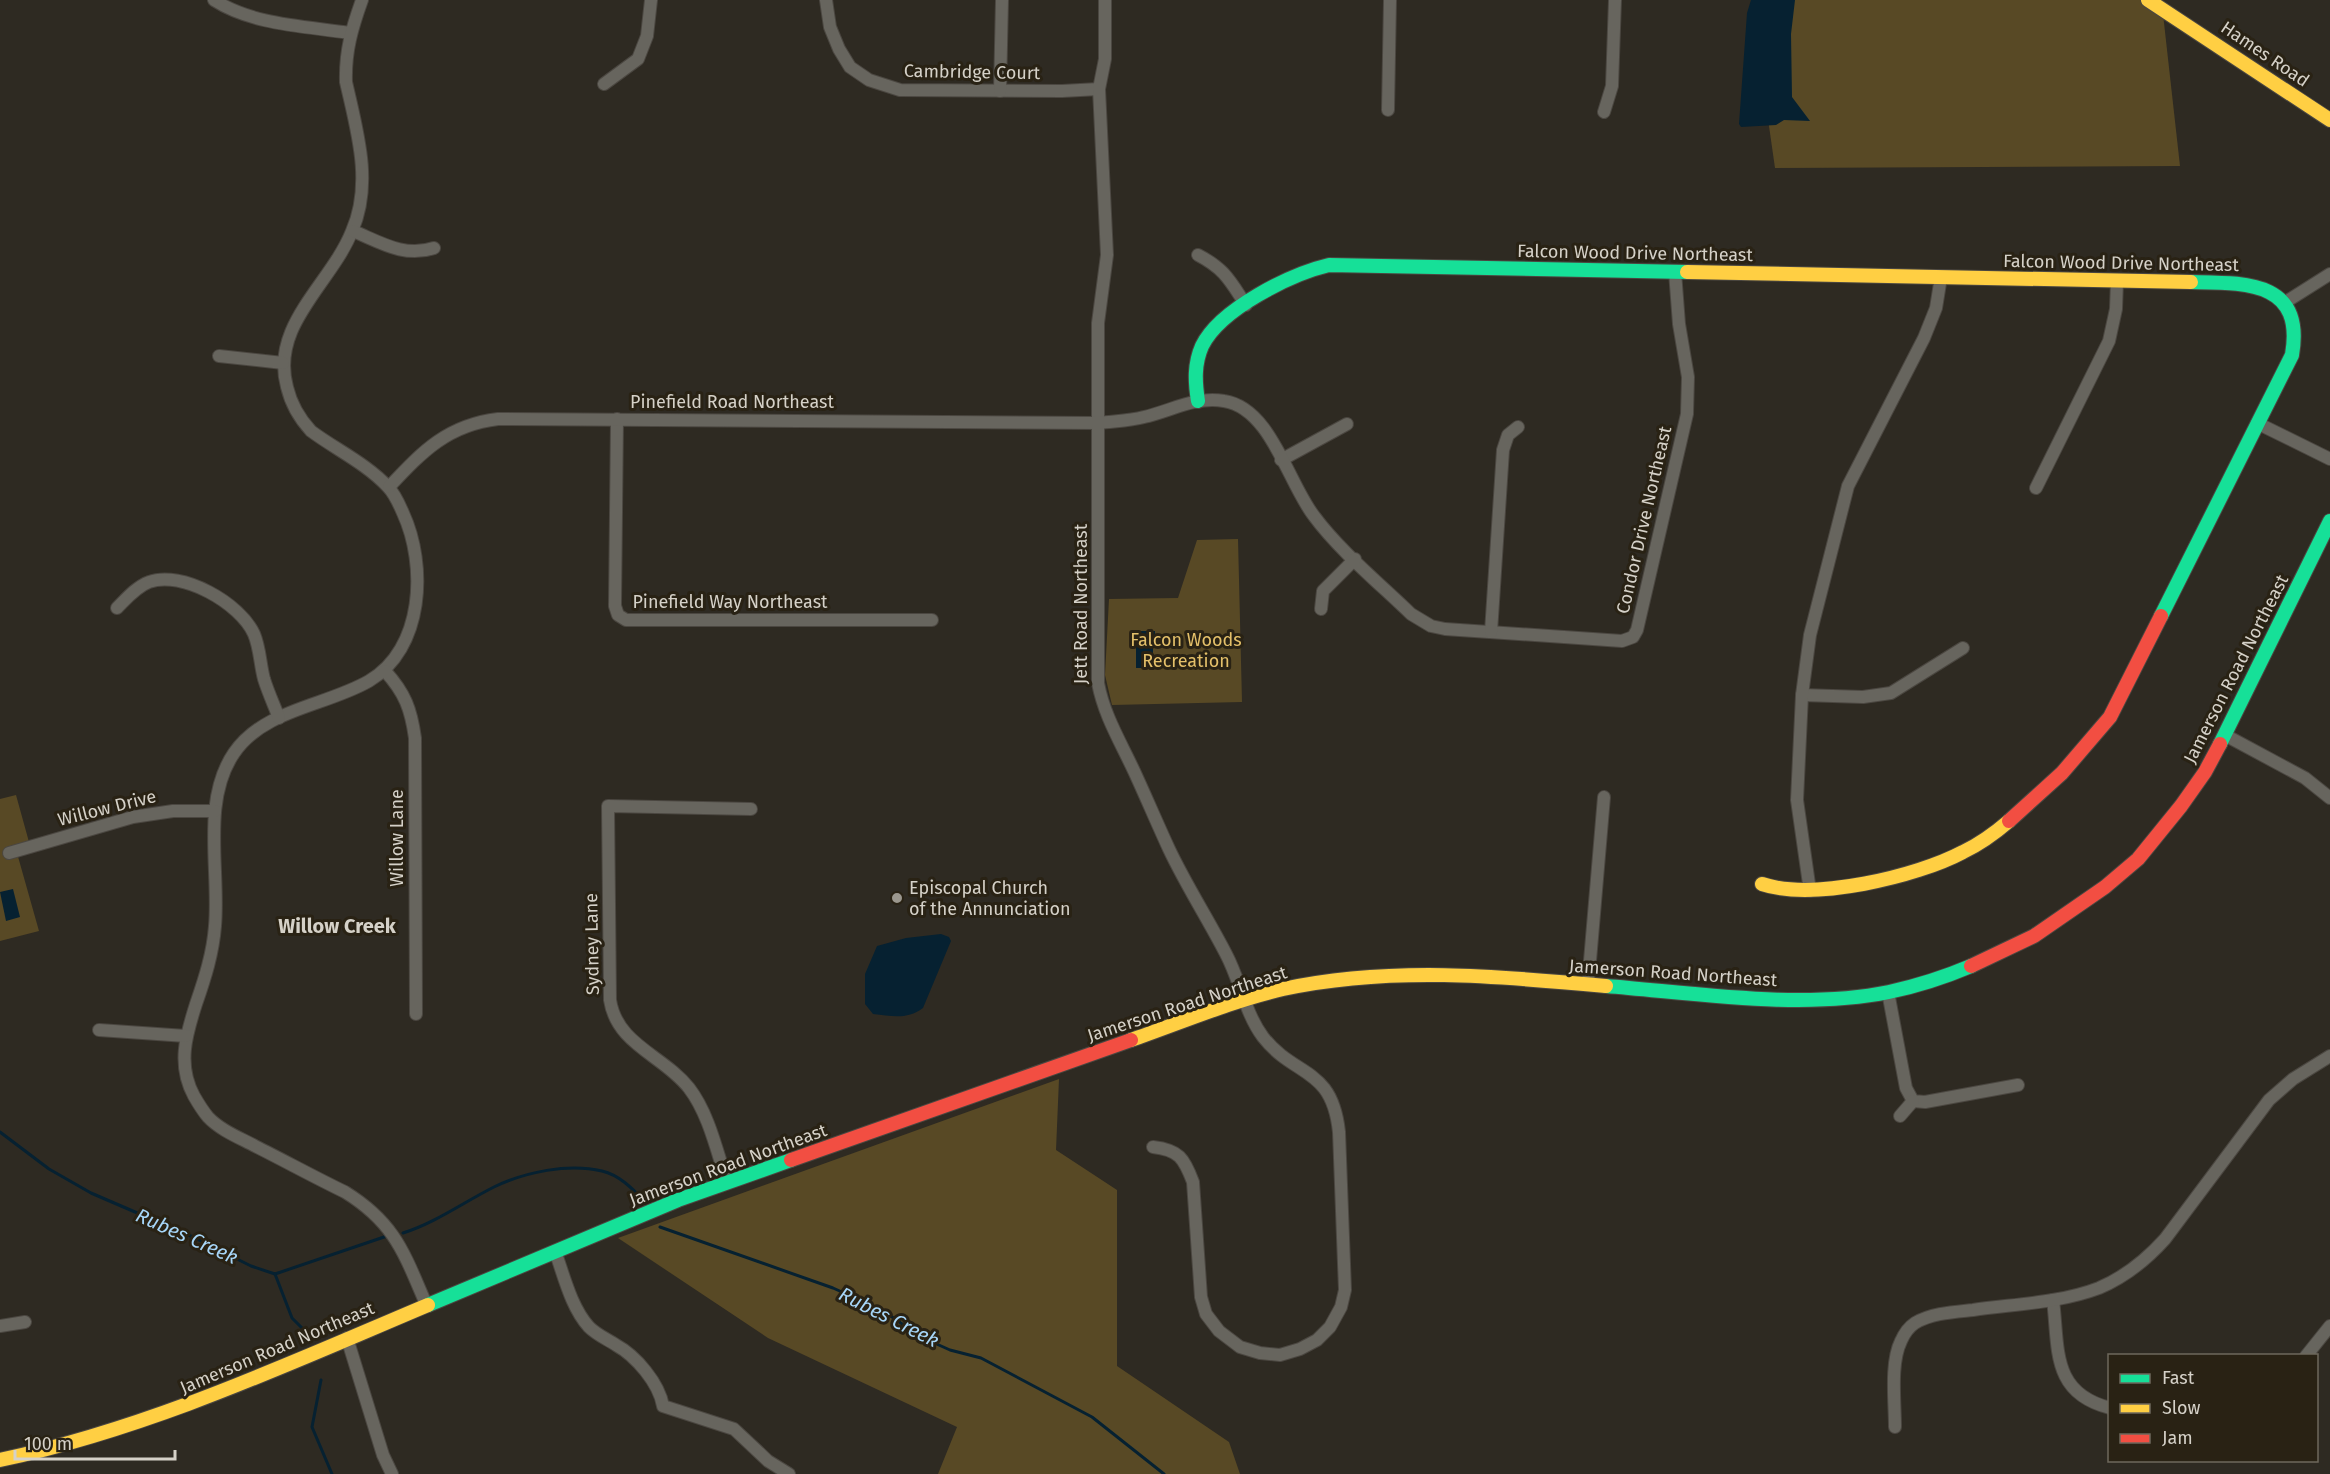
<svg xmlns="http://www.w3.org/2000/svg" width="2330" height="1474" viewBox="0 0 2330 1474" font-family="'Fira Sans',sans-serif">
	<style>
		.green { fill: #584925 }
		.water { fill: #062131 }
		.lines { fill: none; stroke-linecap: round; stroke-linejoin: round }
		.stream { stroke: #062131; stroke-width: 3 }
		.street-casing { stroke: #4b4741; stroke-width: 14 }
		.fast-casing { stroke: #4b4741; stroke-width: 16 }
		.slow-casing { stroke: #4b4741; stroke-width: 16 }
		.jam-casing { stroke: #4b4741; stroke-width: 16 }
		.street { stroke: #67655e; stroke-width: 12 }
		.fast { stroke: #16e098; stroke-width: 14 }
		.slow { stroke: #ffcf43; stroke-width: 14 }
		.jam { stroke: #f24e42; stroke-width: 14 }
		.poi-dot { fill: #9b978e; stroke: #292214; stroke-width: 2 }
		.labels { text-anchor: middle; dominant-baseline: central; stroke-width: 6; stroke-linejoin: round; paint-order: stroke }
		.street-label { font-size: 18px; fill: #d5d1c8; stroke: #292214 }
		.park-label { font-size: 18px; fill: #e4c06a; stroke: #292214 }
		.poi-label { font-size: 18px; fill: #d5d1c8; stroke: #292214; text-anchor: start }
		.neighbourhood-label { font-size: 20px; font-weight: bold; fill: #d5d1c8; stroke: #292214 }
		.water-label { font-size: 20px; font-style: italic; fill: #a7d6f8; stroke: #292214 }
	</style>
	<rect width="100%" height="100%" fill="#2e2a22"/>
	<!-- green -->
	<g class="green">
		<path d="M1751,0H2154L2162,5L2180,166L1775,168Z"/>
		<path d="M1238,539L1242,702L1112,705L1105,675L1109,599L1178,598L1197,540Z"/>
		<path d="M16,795L29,842L15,846L39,931L0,941V799Z"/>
		<path d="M1059,1079L1056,1150L1117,1190V1366L1229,1442L1240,1474H938L957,1427L768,1338L618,1238Z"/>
	</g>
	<!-- water -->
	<g class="water">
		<path d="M1751,0H1795L1791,34L1792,97L1810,121L1784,120L1776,125L1741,127L1739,124L1747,13Z"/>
		<path d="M1133,631H1155V635L1153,636V668H1136V635H1133Z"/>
		<path d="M13,889L20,917L6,921L0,892Z"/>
		<path d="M941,934L949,937L951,941L923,1008C907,1020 892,1016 873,1014L865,1004V974L877,946L906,938Z"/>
	</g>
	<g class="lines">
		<!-- stream -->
		<g class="stream">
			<path d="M0,1132L49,1169L91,1193L193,1237L251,1266L275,1274L387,1236"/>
			<path d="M660,1227L833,1288L882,1310L921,1337L950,1350L981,1358L1092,1417L1164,1474"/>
			<path d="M403,1233C435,1223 464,1202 494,1187C525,1172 568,1163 602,1171C619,1175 632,1188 643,1200"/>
			<path d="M275,1274L292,1318L304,1330"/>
			<path d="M321,1380L312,1427L332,1474"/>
		</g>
		<!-- street casing -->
		<g class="street-casing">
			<g id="street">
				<path d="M214,0C253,25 304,26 350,33"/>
				<path d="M362,0C352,28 345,51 346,82C357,131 373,183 352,231C331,284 270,325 287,387C291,404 299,418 311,431C335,449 367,464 388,487C395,494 399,504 403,513C427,565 424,649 369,681C326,706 264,709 234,753C201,801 220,871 215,926C213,953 205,978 196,1004C186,1035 177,1065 194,1096C198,1103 203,1111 208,1117C220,1130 240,1138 255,1146C285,1161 314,1177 345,1192C395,1223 404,1253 426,1304"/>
				<path d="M826,0L830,27L839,49L850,67L869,80L900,90L1062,91L1099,89"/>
				<path d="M1105,0V59L1099,89L1107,255L1098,323V683C1104,715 1120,741 1134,771C1146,797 1157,823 1169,849C1186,885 1208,919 1226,954C1240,980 1245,1013 1263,1037C1295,1078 1332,1066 1339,1132L1345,1290L1341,1307L1330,1327L1317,1340L1300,1349L1280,1355L1260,1353L1240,1347L1219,1331L1206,1314L1201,1297L1193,1182C1184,1158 1179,1150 1153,1147"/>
				<path d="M604,84L638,59L647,36L651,0"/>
				<path d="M1000,91L1002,0"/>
				<path d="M1388,110L1390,0"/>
				<path d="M1604,112L1612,86L1615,0"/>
				<path d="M353,231C380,242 404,258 434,248"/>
				<path d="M1198,255C1225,269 1230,281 1246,305"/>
				<path d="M2284,303L2330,274"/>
				<path d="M219,356L283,363"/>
				<path d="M617,419L615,606L618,615L626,620H932"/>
				<path d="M2257,423L2330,459"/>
				<path d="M1281,460L1347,424"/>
				<path d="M389,487C422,452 447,425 498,419L1099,423C1114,421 1130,421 1144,417C1171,411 1195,396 1224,401C1271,408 1288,483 1314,516C1339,550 1380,584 1411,614L1431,626L1445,629L1622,641L1633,637L1637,630L1687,414L1688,377L1679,324L1675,272"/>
				<path d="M2036,488L2109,341L2116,309L2117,281"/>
				<path d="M117,608C126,599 136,587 149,582C182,570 240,603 254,634C260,648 260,664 264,679C268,692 274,705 279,718"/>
				<path d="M1321,609L1323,591L1355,559"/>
				<path d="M1491,632L1503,450L1508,435L1518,427"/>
				<path d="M385,671C405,693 411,709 415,738L416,1014"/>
				<path d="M1802,695L1863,697L1891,693L1963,648"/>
				<path d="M2225,735L2305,778L2330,798"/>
				<path d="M9,853L133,817L173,811H215"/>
				<path d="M1810,891L1797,800L1802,695L1810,635L1848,486L1924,338L1936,308L1941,277"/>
				<path d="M1588,984L1604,797"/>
				<path d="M1888,992L1906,1088L1913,1101L1925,1102L2018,1085"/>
				<path d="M99,1030L186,1036"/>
				<path d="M1900,1116L1913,1101"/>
				<path d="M727,1182C717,1152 709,1114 689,1088C663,1055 617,1045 610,1000L608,806L751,809"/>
				<path d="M555,1251C564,1276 571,1307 589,1327C597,1335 607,1339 616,1345C636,1356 659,1383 663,1406L734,1429L768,1461L789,1474"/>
				<path d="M2053,1300C2059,1349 2051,1393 2110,1408"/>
				<path d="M0,1326L25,1322"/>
				<path d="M347,1338L383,1455L392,1474"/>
				<path d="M2306,1356L2330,1326"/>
				<path d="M1895,1427C1895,1402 1890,1363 1901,1341C1904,1334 1909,1327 1915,1323C1932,1313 1954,1312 1973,1310C2014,1304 2060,1303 2099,1288C2125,1277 2147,1259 2165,1239L2269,1100L2293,1079L2330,1056"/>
			</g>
		</g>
		<!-- fast casing -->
		<g class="fast-casing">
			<g id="fast">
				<path d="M1198,401C1195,382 1194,364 1202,346C1220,309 1291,274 1329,265L1687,272"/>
				<path d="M2161,616L2292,355C2305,280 2244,283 2191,282"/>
				<path d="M2220,744L2330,521"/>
				<path d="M1606,986C1695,993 1801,1010 1889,992C1917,986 1945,977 1971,966"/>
				<path d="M428,1305L678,1200L791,1160"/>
			</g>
		</g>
		<!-- slow casing -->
		<g class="slow-casing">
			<g id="slow">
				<path d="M2148,0L2330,120"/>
				<path d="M1687,272L2191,282"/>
				<path d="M1762,884C1813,901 1916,877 1963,852C1980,844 1995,833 2009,821"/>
				<path d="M1131,1040C1180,1023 1231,1001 1283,989C1390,966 1498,976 1606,986"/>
				<path d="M0,1460C150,1428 288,1364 428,1305"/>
			</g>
		</g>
		<!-- jam casing -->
		<g class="jam-casing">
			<g id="jam">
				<path d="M2009,821L2062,773L2110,717L2161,616"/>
				<path d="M1971,966L2034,936L2105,887L2138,859L2181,806L2205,772L2220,744"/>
				<path d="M791,1160L1131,1040"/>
			</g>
		</g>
		<!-- street -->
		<use href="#street" class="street"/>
		<!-- fast -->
		<use href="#fast" class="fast"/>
		<!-- slow -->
		<use href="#slow" class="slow"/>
		<!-- jam -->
		<use href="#jam" class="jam"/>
	</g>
	<!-- markers -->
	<circle class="poi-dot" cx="897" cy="898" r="6"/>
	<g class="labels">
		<!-- street labels -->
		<g class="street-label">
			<text transform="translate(2265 54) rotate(34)">Hames Road</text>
			<text transform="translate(972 72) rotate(1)">Cambridge Court</text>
			<text transform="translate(1635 253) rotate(1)">Falcon Wood Drive Northeast</text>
			<text transform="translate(2121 263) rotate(1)">Falcon Wood Drive Northeast</text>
			<text x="732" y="402">Pinefield Road Northeast</text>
			<text transform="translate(1644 520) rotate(-77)">Condor Drive Northeast</text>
			<text x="730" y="602">Pinefield Way Northeast</text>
			<text transform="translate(1081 604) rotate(-90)">Jett Road Northeast</text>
			<text transform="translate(2236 669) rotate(-63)">Jamerson Road Northeast</text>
			<text transform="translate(107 808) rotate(-14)">Willow Drive</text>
			<text transform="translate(397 838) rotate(-90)">Willow Lane</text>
			<text transform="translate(592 944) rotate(-91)">Sydney Lane</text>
			<text transform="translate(1673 973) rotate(4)">Jamerson Road Northeast</text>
			<text transform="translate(1187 1004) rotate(-18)">Jamerson Road Northeast</text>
			<text transform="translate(728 1165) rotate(-20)">Jamerson Road Northeast</text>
			<text transform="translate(277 1348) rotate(-23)">Jamerson Road Northeast</text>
		</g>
		<!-- park labels -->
		<g class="park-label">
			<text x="1186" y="640">Falcon Woods<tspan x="1186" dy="21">Recreation</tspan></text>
		</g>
		<!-- poi labels -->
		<g class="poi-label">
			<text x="909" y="888">Episcopal Church<tspan x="909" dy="21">of the Annunciation</tspan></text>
		</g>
		<!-- neighbourhood labels -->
		<g class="neighbourhood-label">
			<text x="337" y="926">Willow Creek</text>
		</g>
		<!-- water labels -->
		<g class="water-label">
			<text transform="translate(187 1236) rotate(24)">Rubes Creek</text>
			<text transform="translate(889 1317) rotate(27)">Rubes Creek</text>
		</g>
	</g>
	<!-- legend -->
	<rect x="2108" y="1354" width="210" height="108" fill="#292214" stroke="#6e685c" stroke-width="1.5"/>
	<rect x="2120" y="1374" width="30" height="9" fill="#16e098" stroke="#6e685c" stroke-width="1.5"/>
	<text x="2162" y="1384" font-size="18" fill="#d5d1c8">Fast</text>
	<rect x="2120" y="1404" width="30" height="9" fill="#ffcf43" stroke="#6e685c" stroke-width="1.5"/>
	<text x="2162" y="1414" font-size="18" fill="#d5d1c8">Slow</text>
	<rect x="2120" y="1434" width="30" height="9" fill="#f24e42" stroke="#6e685c" stroke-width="1.5"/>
	<text x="2162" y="1444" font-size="18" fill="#d5d1c8">Jam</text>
	<!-- scale -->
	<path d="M15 1450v9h160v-9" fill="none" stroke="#d5d1c8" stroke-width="3"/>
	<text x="24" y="1450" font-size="18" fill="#d5d1c8" stroke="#292214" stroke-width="4.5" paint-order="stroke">100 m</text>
</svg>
